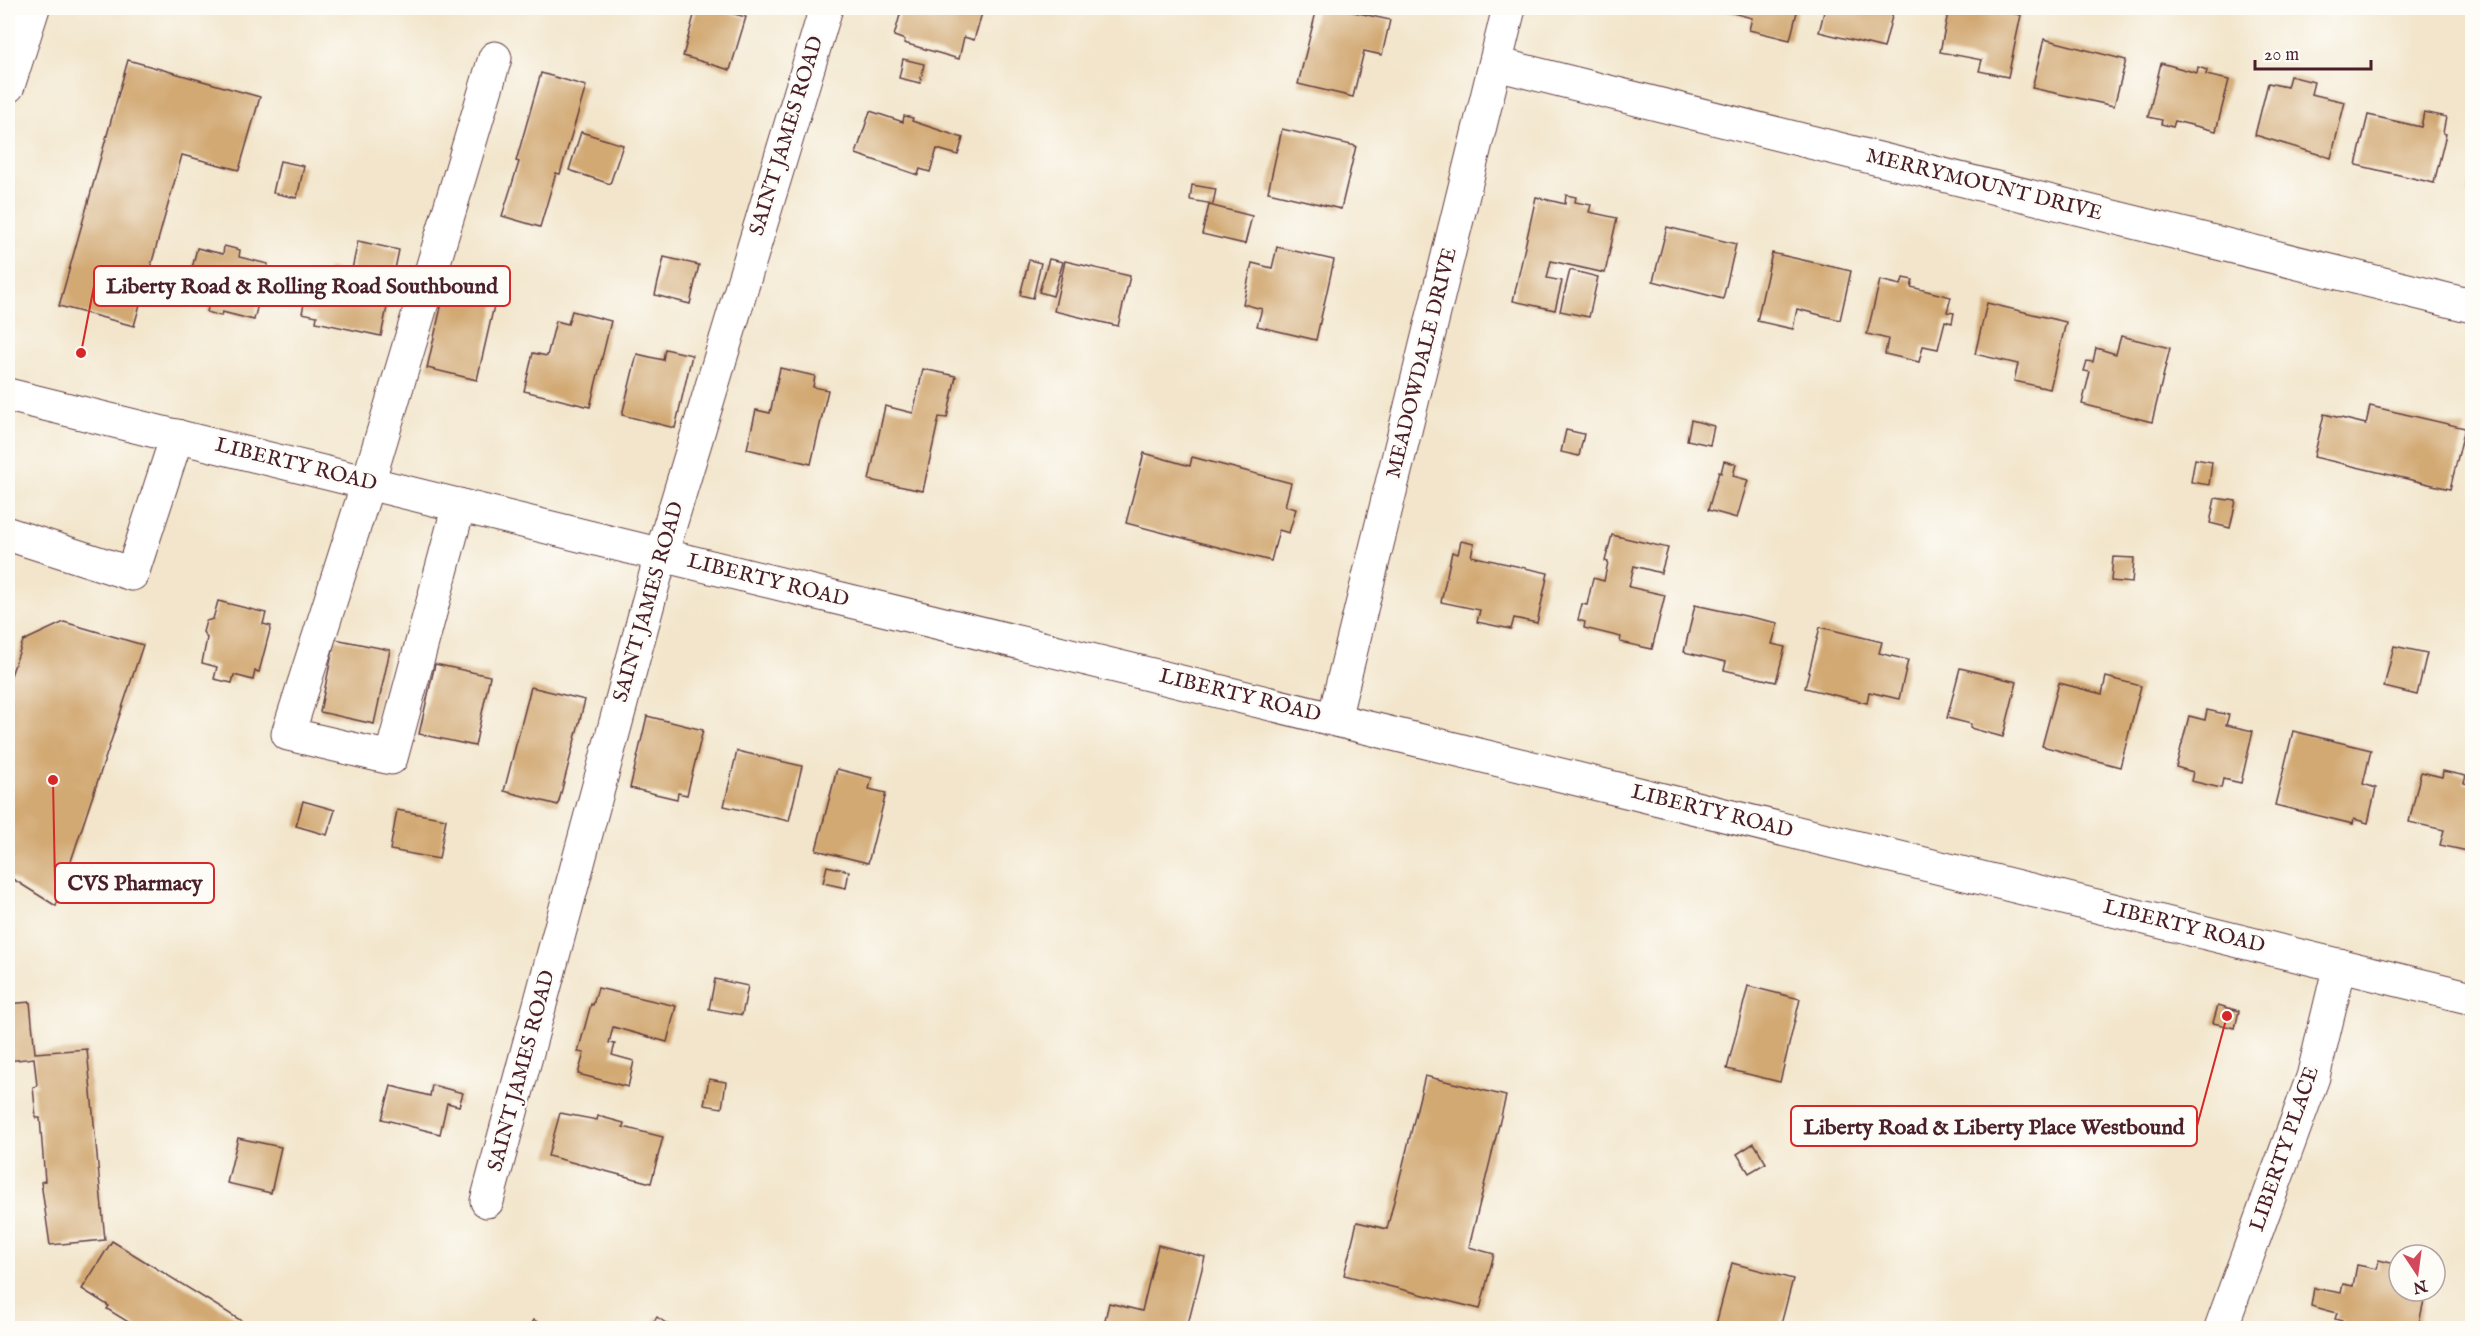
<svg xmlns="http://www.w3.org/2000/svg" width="2480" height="1336" viewBox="0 0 2480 1336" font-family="'IM FELL English',serif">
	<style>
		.building { fill: #d2a973 }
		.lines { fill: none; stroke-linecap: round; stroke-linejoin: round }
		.minor-casing { stroke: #633d43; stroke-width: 35 }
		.major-casing { stroke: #633d43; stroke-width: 35 }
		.minor { stroke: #fff; stroke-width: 33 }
		.major { stroke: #fff; stroke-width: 33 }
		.labels { text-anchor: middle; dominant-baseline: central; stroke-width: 5; stroke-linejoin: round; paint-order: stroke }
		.street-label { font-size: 21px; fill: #4a1f2b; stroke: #fdfcf7 }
		.leader { fill: none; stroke: #d62828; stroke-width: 2 }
		.callout-dot { fill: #d62828; stroke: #fdfcf7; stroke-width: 2 }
		.callout { fill: #fdfcf7; stroke: #d62828; stroke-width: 2 }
		.callout-label { font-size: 22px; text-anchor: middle; font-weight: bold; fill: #4a1f2b }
	</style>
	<rect width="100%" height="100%" fill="#fdfcf7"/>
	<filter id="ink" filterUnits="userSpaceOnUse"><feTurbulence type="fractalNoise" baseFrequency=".0167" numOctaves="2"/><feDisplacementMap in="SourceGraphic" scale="12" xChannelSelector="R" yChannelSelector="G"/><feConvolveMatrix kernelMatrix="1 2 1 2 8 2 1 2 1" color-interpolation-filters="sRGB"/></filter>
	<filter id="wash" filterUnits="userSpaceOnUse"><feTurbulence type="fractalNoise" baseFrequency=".008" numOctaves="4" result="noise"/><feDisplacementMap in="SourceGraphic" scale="24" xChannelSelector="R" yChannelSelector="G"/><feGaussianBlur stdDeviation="1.35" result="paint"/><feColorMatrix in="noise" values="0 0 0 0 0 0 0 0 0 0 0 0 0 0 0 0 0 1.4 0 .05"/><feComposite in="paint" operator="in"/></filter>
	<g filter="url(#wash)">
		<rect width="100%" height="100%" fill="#f2e5cb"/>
		<g id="blocks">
			<!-- building -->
			<g class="building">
				<path d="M696,8H711L746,17L730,70L683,56Z"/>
				<path d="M902,8H961L982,13L974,40L964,37L959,59L904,43L905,40L894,36Z"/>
				<path d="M1317,8H1336L1390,20L1382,55L1364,51L1353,97L1298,84Z"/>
				<path d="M1714,8H1798L1790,40L1749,30L1752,18Z"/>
				<path d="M1825,8H1894L1884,48L1819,32Z"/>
				<path d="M1949,8H2004L2003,11L2021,15L2008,77L1979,71L1982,60L1940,52Z"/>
				<path d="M2044,39L2126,60L2114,106L2032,88Z"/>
				<path d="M903,59L924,64L920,83L899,78Z"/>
				<path d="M128,60L260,97L239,170L182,155L134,326L59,306Z"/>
				<path d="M2161,63L2197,73L2198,67L2207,70L2206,75L2229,80L2216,131L2175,121L2173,127L2161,124L2162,120L2148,117Z"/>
				<path d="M541,73L586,86L560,174L556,173L540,227L502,216L519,162L516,161Z"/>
				<path d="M2290,76L2314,82L2311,94L2345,102L2331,158L2255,135L2268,83L2287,87Z"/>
				<path d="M870,111L903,122L904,116L913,118L912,121L963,138L958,155L937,149L930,172L920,169L918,175L856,154Z"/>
				<path d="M2424,112L2446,117L2443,133L2446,134L2434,183L2356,165L2368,115L2421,127Z"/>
				<path d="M1282,129L1356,146L1341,209L1268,192Z"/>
				<path d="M581,132L623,145L610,184L569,170Z"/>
				<path d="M280,161L304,166L297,198L273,193Z"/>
				<path d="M2472,175V195L2467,193Z"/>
				<path d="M1192,185L1216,189L1213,204L1190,200Z"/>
				<path d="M1566,195L1576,197L1575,202L1591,205L1589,212L1617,218L1605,273L1551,261L1547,278L1562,281L1555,310L1513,301L1536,197L1565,204Z"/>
				<path d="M1209,205L1252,216L1245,244L1202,234Z"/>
				<path d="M1667,227L1736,244L1723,299L1653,281Z"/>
				<path d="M358,241L399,250L381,336L316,322L317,316L302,313L311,273L326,276L328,268L351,274Z"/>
				<path d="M224,246L240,250L239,257L268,264L254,320L222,312L221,316L207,312L210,298L186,293L197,248L223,254Z"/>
				<path d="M1277,247L1334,260L1316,340L1257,326L1262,309L1243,304L1252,263L1272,268Z"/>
				<path d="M1772,253L1851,271L1840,320L1797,309L1793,329L1757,321Z"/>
				<path d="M664,257L699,265L690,304L655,295Z"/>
				<path d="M1049,259L1063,262L1053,296L1039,292Z"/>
				<path d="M1029,260L1041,263L1033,298L1020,295Z"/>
				<path d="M1065,261L1130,276L1118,326L1054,311Z"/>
				<path d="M1570,270L1598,277L1589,317L1560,311Z"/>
				<path d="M1903,278L1913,280L1911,287L1951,297L1947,312L1954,313L1952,323L1945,321L1938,349L1923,346L1919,362L1885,354L1888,339L1867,334L1880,280L1901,285Z"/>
				<path d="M446,285L496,297L477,380L427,368Z"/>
				<path d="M1987,303L2066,322L2050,389L2014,381L2018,364L1975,354Z"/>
				<path d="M572,311L611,321L590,407L524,391L533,353L547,356L556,321L568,324Z"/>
				<path d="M2121,336L2170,348L2152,422L2082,404L2090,372L2084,371L2087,361L2093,362L2096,348L2116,354Z"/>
				<path d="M665,349L692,355L675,428L622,415L637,354L663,360Z"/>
				<path d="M780,368L815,376L813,387L828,390L811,464L747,449L756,410L770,413Z"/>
				<path d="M923,369L956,376L947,418L939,417L923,491L869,480L885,406L913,413Z"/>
				<path d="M2370,406L2465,428L2450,489L2314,457L2324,414L2366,424Z"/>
				<path d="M1691,420L1714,426L1710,445L1687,440Z"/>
				<path d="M1566,430L1584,434L1579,456L1561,452Z"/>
				<path d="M1144,453L1190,466L1192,457L1291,483L1285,506L1296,509L1289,533L1279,530L1271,561L1126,523Z"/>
				<path d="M2195,459L2212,462L2209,485L2191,482Z"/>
				<path d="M1724,461L1736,464L1733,476L1748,480L1737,518L1708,510L1719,472L1721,473Z"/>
				<path d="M2215,498L2236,501L2230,528L2210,523Z"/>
				<path d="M1612,535L1668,548L1661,573L1634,566L1629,587L1665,595L1652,649L1620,642L1621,637L1584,628L1585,622L1578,620L1582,604L1587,605L1593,578L1604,581L1608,562L1605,561Z"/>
				<path d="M1461,541L1474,544L1471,556L1548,573L1537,623L1514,618L1511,629L1477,622L1480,610L1441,602L1452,552L1458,554Z"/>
				<path d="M2113,557L2134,558L2132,583L2111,581Z"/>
				<path d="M218,601L266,613L263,624L271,626L259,672L255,671L253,680L234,675L232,683L214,679L217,667L202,663L207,638L203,632L206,621L213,619Z"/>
				<path d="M1695,605L1778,623L1772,644L1785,647L1776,682L1724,670L1726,662L1684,652Z"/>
				<path d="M64,622L143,645L56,906L8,876V684L23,641Z"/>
				<path d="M1820,627L1882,642L1879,653L1908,660L1899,699L1869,692L1867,703L1805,688Z"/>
				<path d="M335,639L390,650L374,724L320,712Z"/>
				<path d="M2394,646L2427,653L2417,695L2384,687Z"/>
				<path d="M435,664L490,676L475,746L419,734Z"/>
				<path d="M1960,668L2017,682L2003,737L1970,728L1971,724L1947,718Z"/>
				<path d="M2106,677L2141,686L2120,767L2042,746L2059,683L2102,694Z"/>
				<path d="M531,687L585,700L558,805L504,791Z"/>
				<path d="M2207,710L2229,715L2226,725L2253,731L2241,783L2223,779L2221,788L2191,781L2193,772L2176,767L2189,716L2205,720Z"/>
				<path d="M647,716L703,730L687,795L678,793L677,799L630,788Z"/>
				<path d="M2293,731L2371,750L2363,784L2376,788L2368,823L2354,819L2353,824L2275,805Z"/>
				<path d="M737,751L802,766L789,821L724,806Z"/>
				<path d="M837,769L872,778L869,789L886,793L868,863L816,850Z"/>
				<path d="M2443,771L2466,776L2464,783L2472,785V852L2440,845L2444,830L2409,822L2421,772L2442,777Z"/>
				<path d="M303,801L335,810L327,835L296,826Z"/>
				<path d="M397,810L446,819L439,859L390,850Z"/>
				<path d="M827,866L849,871L846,888L823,883Z"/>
				<path d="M715,979L748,986L742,1015L709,1009Z"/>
				<path d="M1748,986L1800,999L1780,1082L1727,1069Z"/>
				<path d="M598,988L676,1006L667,1042L613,1027L609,1043L615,1044L612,1055L634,1061L628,1087L578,1074L584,1053L578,1052L591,1004L593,1005Z"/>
				<path d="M30,1002L35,1053L87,1049L105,1240L50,1245L41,1182L45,1181L40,1118H36L33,1087L37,1086L34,1058L8,1061V1004Z"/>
				<path d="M2218,1005L2239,1011L2235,1028L2213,1023Z"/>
				<path d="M1425,1076L1506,1096L1469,1247L1494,1254L1480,1309L1344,1275L1357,1222L1387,1229Z"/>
				<path d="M709,1079L726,1082L722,1108L704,1105Z"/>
				<path d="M432,1085L463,1093L459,1106L447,1103L440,1134L382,1119L391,1086L430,1096Z"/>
				<path d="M560,1113L597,1120L598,1116L624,1123L623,1127L663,1137L651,1183L548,1156Z"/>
				<path d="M238,1138L281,1147L271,1193L227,1183Z"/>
				<path d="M1754,1143L1766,1163L1749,1173L1737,1154Z"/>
				<path d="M112,1241L253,1328H138L107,1309L109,1306L82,1289Z"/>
				<path d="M1158,1245L1205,1257L1187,1328H1103L1109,1303L1142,1311Z"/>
				<path d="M2379,1260L2399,1265V1291H2426L2418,1328H2341L2342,1321L2335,1319L2337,1313L2311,1306L2314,1288L2341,1293L2343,1284L2353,1286L2357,1265L2377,1269Z"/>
				<path d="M1732,1263L1793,1279L1780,1328H1715Z"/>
				<path d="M657,1317L672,1327L671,1328H649Z"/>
				<path d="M534,1320L547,1328H529Z"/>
			</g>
		</g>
	</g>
	<g filter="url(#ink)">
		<use href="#blocks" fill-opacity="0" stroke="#633d43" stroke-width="1.5"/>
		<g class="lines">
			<!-- minor casing -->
			<g class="minor-casing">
				<g id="minor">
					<path d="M1496,64L2472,306"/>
					<path d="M459,505L391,758L288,734L368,483L495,58"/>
					<path d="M8,534L132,574L177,436"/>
					<path d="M1334,719L1509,8"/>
					<path d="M487,1201L661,555L826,8"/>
					<path d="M2221,1328L2313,1077L2340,965"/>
				</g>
			</g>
			<!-- major casing -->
			<g class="major-casing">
				<g id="major">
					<path d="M8,86L33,8"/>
					<path d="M8,395L2472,998"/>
				</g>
			</g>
			<!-- minor -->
			<use href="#minor" class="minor"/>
			<!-- major -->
			<use href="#major" class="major"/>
		</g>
	</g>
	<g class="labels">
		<!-- street labels -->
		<g class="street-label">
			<text transform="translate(787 136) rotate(-73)">SAINT JAMES ROAD</text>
			<text transform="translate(1984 185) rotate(14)">MERRYMOUNT DRIVE</text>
			<text transform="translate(1422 363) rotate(-76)">MEADOWDALE DRIVE</text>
			<text transform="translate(296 465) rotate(14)">LIBERTY ROAD</text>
			<text transform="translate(768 581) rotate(14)">LIBERTY ROAD</text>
			<text transform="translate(649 602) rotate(-74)">SAINT JAMES ROAD</text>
			<text transform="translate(1240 696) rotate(14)">LIBERTY ROAD</text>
			<text transform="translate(1712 812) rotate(14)">LIBERTY ROAD</text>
			<text transform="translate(2184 927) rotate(14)">LIBERTY ROAD</text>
			<text transform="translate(522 1071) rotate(-75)">SAINT JAMES ROAD</text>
			<text transform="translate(2285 1149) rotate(-71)">LIBERTY PLACE</text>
		</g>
	</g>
	<!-- callouts -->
	<path class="leader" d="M81 353L94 286M53 780L55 883M2227 1016L2197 1126"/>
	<g class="callout-dot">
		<circle cx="81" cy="353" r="6"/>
		<circle cx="53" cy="780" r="6"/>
		<circle cx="2227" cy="1016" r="6"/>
	</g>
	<g class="callout">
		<rect x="94" y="266" width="416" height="40" rx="6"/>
		<rect x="55" y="863" width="159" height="40" rx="6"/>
		<rect x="1791" y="1106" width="406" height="40" rx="6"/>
	</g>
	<g class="callout-label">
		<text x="302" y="293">Liberty Road &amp; Rolling Road Southbound</text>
		<text x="135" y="890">CVS Pharmacy</text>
		<text x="1994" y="1134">Liberty Road &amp; Liberty Place Westbound</text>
	</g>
	<!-- margin -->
	<rect width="2480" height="1336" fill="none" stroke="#fdfcf7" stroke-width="30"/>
	<!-- north arrow -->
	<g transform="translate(2417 1273) rotate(167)"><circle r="28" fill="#fdfcf7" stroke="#b5a4a5" stroke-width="1.5"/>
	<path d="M0-4.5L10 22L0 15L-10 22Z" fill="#d1495b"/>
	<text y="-9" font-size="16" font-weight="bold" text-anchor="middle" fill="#4a1f2b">N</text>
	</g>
	<!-- scale -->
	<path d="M2255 60v9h116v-9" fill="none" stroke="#4a1f2b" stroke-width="3"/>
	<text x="2264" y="60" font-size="18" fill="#4a1f2b" stroke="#fdfcf7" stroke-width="4.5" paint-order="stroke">20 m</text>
</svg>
